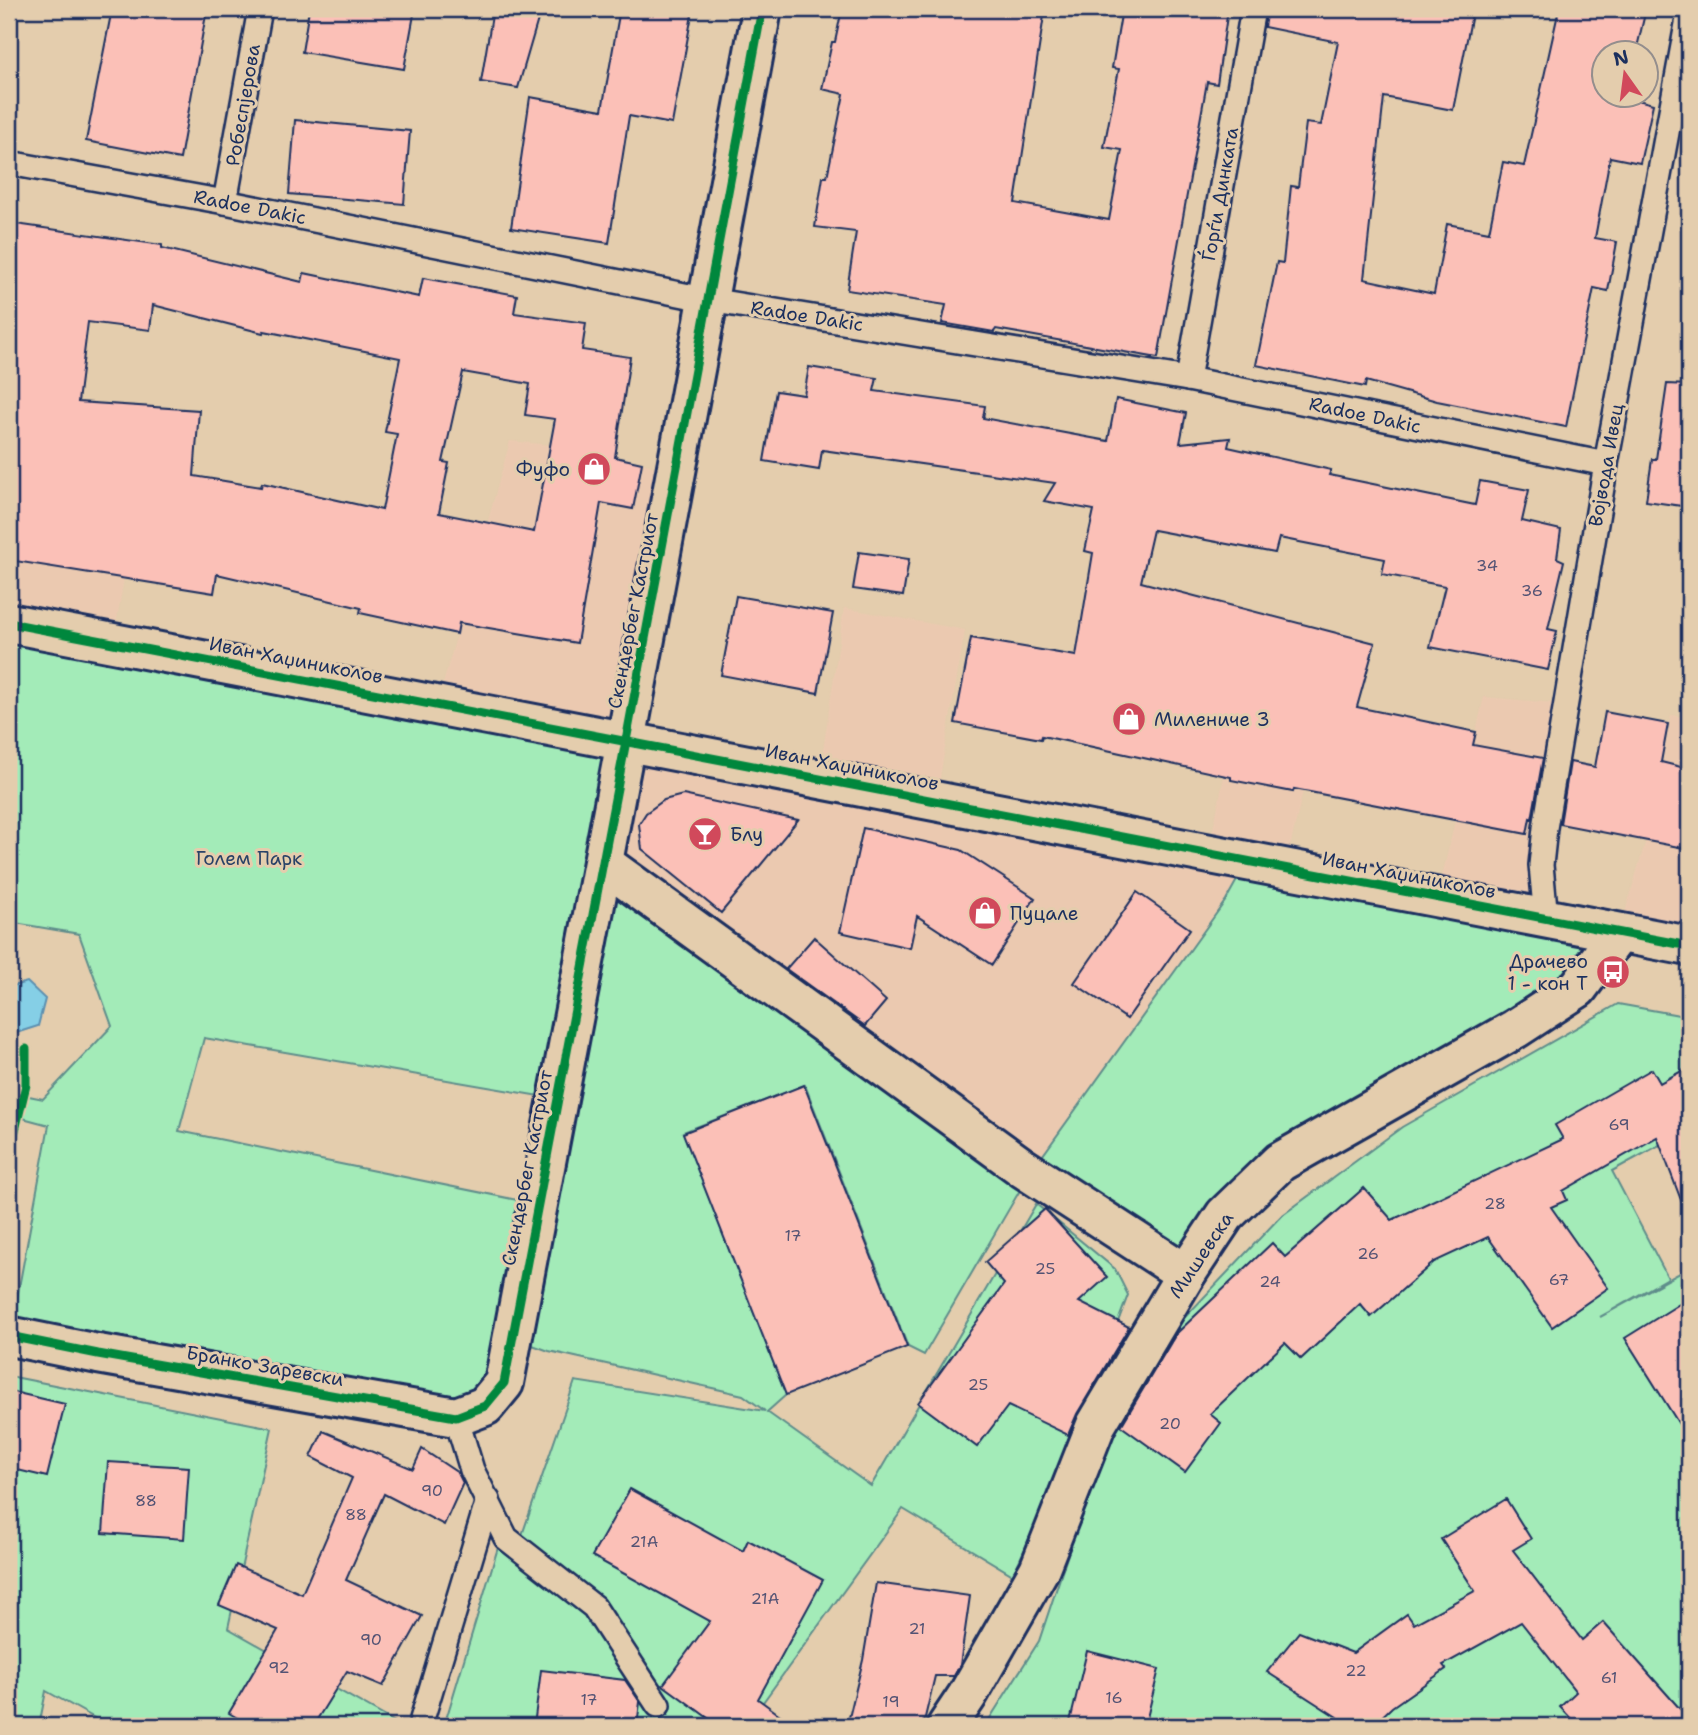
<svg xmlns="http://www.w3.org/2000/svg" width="1698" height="1735" viewBox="0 0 1698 1735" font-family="'Shantell Sans',sans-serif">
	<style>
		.built { fill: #ebc9b0 }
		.green { fill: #a3ebb8; stroke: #5f8d8b; stroke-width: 2; fill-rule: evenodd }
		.water { fill: #85cfe6; stroke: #5b8fb0; stroke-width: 2 }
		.building { fill: #fbc0b7; stroke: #1b2f5e; stroke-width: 2; fill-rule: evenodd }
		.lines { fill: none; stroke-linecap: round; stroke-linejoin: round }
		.lane-casing { stroke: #1b2f5e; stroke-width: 28 }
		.street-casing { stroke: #1b2f5e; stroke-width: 44 }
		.secondary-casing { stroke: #1b2f5e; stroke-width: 44 }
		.lane { stroke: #e4cdad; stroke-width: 23 }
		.street { stroke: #e4cdad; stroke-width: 38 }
		.secondary { stroke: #e4cdad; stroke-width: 38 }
		.cycleway-casing { stroke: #e4cdad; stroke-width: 13 }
		.cycleway { stroke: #00873e; stroke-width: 9 }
		.labels { text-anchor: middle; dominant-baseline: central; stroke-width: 6; stroke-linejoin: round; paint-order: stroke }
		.number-label { font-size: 16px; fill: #535374 }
		.street-label { font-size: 19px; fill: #1b2f5e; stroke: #e4cdad }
		.poi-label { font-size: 19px; fill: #1b2f5e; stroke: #e4cdad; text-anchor: start }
		.park-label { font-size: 19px; fill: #294267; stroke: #e4cdad }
	</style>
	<rect width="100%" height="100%" fill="#e4cdad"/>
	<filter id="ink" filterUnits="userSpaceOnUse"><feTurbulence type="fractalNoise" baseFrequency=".0143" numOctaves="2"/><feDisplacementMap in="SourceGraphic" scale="14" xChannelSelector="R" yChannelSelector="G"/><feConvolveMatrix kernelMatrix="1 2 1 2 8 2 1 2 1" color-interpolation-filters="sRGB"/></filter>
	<g filter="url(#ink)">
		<!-- built -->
		<g class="built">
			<path d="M510,441L550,445L642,463L677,473L626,741L819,778L844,608L965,630L936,801L1208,853L1225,772L1324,700L1285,869L1247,862L1226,900L1031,1173L952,1117L437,706Z"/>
			<path d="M19,458L143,466L113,643L9,623V514Z"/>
			<path d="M1484,697L1566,704L1546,919L1437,898Z"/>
			<path d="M1671,715L1689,718V946L1619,933L1646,840Z"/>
		</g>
		<!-- green -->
		<g class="green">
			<path d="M9,623L626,741L603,863L1030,1173L1226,900L1247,862L1619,933L1578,988L1280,1162L1186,1274L1030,1173L924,1355L908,1347L805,1085L683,1132L786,1395L767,1412L871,1486L1036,1204L1115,1269L1128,1295L1074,1439L1013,1575L903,1509L761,1705L789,1726H444L506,1521L522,1535L575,1381L765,1411L743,1395L549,1351L513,1338L485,1406L10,1336L49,1125L19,1117L24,1095L43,1099L112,1026L79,934L9,922ZM204,1038L557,1099L537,1204L179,1131Z"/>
			<path d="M1618,1004L1679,1015L1689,1027V1067L1666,1081L1687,1130L1612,1171L1668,1278L1600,1317L1689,1268V1726H985L1039,1641L1098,1464L1153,1351L1280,1217L1402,1127Z"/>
			<path d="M9,1376L272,1428L228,1628L402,1726H109L46,1691L39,1726H9Z"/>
		</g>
		<!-- water -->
		<path class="water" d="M27,982L45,999L38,1026L13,1034L9,1030V987Z"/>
		<!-- building -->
		<g class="building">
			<path d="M112,9H207L180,159L86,141Z"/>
			<path d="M309,9H415L404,69L302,52Z"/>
			<path d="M493,9H541L518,88L481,82Z"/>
			<path d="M620,9H693L672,124L629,116L609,243L511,228L530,97L602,110Z"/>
			<path d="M842,9H1045L1015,203L1109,220L1122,150L1104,147L1119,69L1112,68L1122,9H1228L1217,84L1207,82L1158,358L996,329L994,332L942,323L946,305L847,290L856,232L815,227L823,177H827L844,94L822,89L832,42H835Z"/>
			<path d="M1267,9H1473L1453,110L1384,97L1364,279L1434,294L1447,224L1489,232L1503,162L1524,166L1559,9H1646L1636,52H1604V94H1626V97L1653,104L1640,163L1610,157L1595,238L1617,242L1608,291L1594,288L1566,427L1437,401L1366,381L1365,387L1256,365L1277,262L1283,263L1291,186L1298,187L1306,123L1321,125L1338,42L1264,27Z"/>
			<path d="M295,120L410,131L404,204L289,194Z"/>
			<path d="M9,223L162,245V248L302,282L304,273L419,297L423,278L517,295L514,313L586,323L582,350L630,357L615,457L642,463L633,509L601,503L577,643L459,623L457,634L360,613L361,608L217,574L214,593L9,560ZM153,305L263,333L264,331L400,358L385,432L397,434L382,510L262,483L261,487L194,476L199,410L78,402L88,322L150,330ZM463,372L530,384L525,415L555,419L534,532L439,513L449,463L443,462Z"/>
			<path d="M809,367L877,378L874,391L985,406L983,418L1108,441L1116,399L1186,413L1180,443L1230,438L1228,447L1331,470L1329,475L1475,505L1480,481L1529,490L1522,521L1561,530L1557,558L1564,561L1548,629L1557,631L1548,670L1430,647L1445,586L1382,574L1385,559L1279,538L1275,553L1153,530L1141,582L1375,643L1357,707L1476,732L1473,745L1543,758L1532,819L1530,818L1527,834L1294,789L1293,792L1231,780V777L1042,736L1041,739L955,723L971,638L1076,656L1093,553L1085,551L1094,510L1044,501L1055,483L822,450L819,470L764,461L776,391L804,395Z"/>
			<path d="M1667,384L1689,385V507L1646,501L1652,459H1656Z"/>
			<path d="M859,552L909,559L903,596L853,589Z"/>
			<path d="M736,596L833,613L818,693L721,675Z"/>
			<path d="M1605,712L1668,724L1661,762L1689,769V849L1560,824L1570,762L1595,767Z"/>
			<path d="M683,795L798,820L721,913L642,849L639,824L646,813L664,800Z"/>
			<path d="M863,828L961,850L1035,898L992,965L917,916L910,948L840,932Z"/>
			<path d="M1137,892L1190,929L1127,1019L1074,983Z"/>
			<path d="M814,937L886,1001L865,1026L786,969Z"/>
			<path d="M1689,1067V1213H1686L1657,1137L1563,1191L1567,1200L1551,1207L1608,1288L1552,1327L1488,1237L1434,1262L1371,1317L1360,1304L1301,1359L1285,1343L1210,1414L1221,1423L1185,1472L1121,1426L1176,1334L1272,1243L1285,1257L1364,1188L1392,1220L1563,1139L1555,1125L1652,1069L1660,1083Z"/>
			<path d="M804,1085L907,1347L786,1395L683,1133Z"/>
			<path d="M1045,1209L1107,1277L1079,1302L1129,1327L1077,1414L1068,1435L1008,1406L977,1447L918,1403L1004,1284L985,1262Z"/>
			<path d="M1689,1298V1440L1625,1338Z"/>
			<path d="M9,1391L65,1404L47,1477L9,1468Z"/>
			<path d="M323,1431L413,1469L422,1449L458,1473L463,1483L444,1525L384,1494L346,1580L422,1616L383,1686L347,1671L313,1726H251L229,1713L278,1630L219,1605L236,1565L302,1594L352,1478L311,1457Z"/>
			<path d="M108,1462L189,1467L184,1539L103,1533Z"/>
			<path d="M630,1489L743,1551L748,1540L823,1580L758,1699L795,1726H719L663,1685L710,1621L592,1556Z"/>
			<path d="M1506,1499L1531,1539L1513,1550L1582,1640L1603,1622L1689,1719V1726H1578L1560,1707L1576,1692L1521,1622L1443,1665L1446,1669L1392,1707L1372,1726H1351L1267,1672L1299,1632L1353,1653L1407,1614L1414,1624L1475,1591L1441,1539Z"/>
			<path d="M876,1583L970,1596L960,1665L954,1676H935L923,1726H847L863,1660Z"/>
			<path d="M1087,1651L1159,1669L1145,1726H1069Z"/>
			<path d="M541,1670L625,1680L640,1702L637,1726H534Z"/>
		</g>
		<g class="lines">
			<!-- lane casing -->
			<g class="lane-casing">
				<g id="lane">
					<path d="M9,163L225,202L709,300L1188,379L1606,464"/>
					<path d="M225,202L260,9"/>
					<path d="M1188,379L1253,9"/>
					<path d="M1546,919L1541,865L1545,828L1606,464L1689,13"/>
					<path d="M456,1417L472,1470L506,1538L594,1607L658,1705"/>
					<path d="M420,1726L488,1500"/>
				</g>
			</g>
			<!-- street casing -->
			<g class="street-casing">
				<g id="street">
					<path d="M603,863L1023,1168L1186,1274"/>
					<path d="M9,1336L98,1354L456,1417L485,1406L504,1383L626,741L762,9"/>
					<path d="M947,1726L967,1696L1039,1570L1096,1425L1186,1274L1225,1215L1280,1162L1515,1029L1578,988L1619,933"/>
				</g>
			</g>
			<!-- secondary casing -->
			<g class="secondary-casing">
				<path id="secondary" d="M9,623L1689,946"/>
			</g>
			<!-- lane -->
			<use href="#lane" class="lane"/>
			<!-- street -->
			<use href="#street" class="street"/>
			<!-- secondary -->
			<use href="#secondary" class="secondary"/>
			<!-- cycleway casing -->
			<g class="cycleway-casing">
				<g id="cycleway">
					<path d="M9,623L1689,946"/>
					<path d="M9,1155L26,1085V1049"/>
					<path d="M9,1336L98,1354L456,1417L485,1406L504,1383L626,741L762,9"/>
				</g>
			</g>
			<!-- cycleway -->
			<use href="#cycleway" class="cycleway"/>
		</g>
	</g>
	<!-- icons -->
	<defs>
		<g id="shop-disc" transform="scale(1.75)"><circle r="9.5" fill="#d1495b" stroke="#e4cdad"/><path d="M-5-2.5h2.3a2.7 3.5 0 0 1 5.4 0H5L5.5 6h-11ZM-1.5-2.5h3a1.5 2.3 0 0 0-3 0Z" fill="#fff"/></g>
		<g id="bar-disc" transform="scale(1.75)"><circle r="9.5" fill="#d1495b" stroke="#e4cdad"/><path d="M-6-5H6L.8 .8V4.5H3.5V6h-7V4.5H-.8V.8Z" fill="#fff"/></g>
		<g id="bus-disc" transform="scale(1.75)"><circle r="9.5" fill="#d1495b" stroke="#e4cdad"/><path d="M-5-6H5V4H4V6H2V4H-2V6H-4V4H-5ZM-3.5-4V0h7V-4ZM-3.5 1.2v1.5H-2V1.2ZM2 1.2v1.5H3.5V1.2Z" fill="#fff"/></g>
	</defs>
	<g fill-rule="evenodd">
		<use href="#shop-disc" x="594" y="469"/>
		<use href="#shop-disc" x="1129" y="719"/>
		<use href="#bar-disc" x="705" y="834"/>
		<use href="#shop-disc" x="985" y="913"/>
		<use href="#bus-disc" x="1613" y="972"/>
	</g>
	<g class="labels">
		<!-- number labels -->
		<g class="number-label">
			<text x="1487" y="565">34</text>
			<text x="1532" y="590">36</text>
			<text x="1619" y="1124">69</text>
			<text x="1495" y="1203">28</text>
			<text x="793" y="1235">17</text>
			<text x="1368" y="1253">26</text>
			<text x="1045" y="1268">25</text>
			<text x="1559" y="1279">67</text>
			<text x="1270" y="1281">24</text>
			<text x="978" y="1384">25</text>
			<text x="1170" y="1423">20</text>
			<text x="432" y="1490">90</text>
			<text x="146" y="1500">88</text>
			<text x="356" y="1514">88</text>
			<text x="644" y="1541">21А</text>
			<text x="765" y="1598">21А</text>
			<text x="917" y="1628">21</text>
			<text x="371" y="1639">90</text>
			<text x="279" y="1667">92</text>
			<text x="1356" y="1670">22</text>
			<text x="1609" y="1677">61</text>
			<text x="1114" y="1697">16</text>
			<text x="589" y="1699">17</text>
			<text x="891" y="1701">19</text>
		</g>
		<!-- street labels -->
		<g class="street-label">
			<text transform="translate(243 105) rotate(-80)">Робеспјерова</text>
			<text transform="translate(1220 194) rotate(-80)">Ѓорѓи Динката</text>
			<text transform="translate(250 207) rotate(11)">Radoe Dakic</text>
			<text transform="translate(807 316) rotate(9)">Radoe Dakic</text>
			<text transform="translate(1365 415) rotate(12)">Radoe Dakic</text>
			<text transform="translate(1606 465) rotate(-80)">Војвода Ивец</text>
			<text transform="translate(633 611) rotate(-79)">Скендербег Кастриот</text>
			<text transform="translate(296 660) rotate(11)">Иван Хаџиниколов</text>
			<text transform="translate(852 767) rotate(11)">Иван Хаџиниколов</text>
			<text transform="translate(1409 875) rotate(11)">Иван Хаџиниколов</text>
			<text transform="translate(527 1168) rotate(-79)">Скендербег Кастриот</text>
			<text transform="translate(1201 1255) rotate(-56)">Мишевска</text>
			<text transform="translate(265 1366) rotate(10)">Бранко Заревски</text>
		</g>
		<!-- poi labels -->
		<g class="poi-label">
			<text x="570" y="469" text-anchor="end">Фуфо</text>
			<text x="1154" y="719">Милениче 3</text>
			<text x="730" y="834">Блу</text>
			<text x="1010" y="913">Пуцале</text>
			<text x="1588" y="961" text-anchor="end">Драчево<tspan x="1588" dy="22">1 - кон T</tspan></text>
		</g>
		<!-- park labels -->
		<g class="park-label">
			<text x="249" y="858">Голем Парк</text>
		</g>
	</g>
	<!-- margin -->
	<rect width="1698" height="1735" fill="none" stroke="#e4cdad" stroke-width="35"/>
	<rect x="18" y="18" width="1663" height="1700" fill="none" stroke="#1b2f5e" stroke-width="2.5" filter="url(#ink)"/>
	<!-- north arrow -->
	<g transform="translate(1625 74) rotate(346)"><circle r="33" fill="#e4cdad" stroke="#948e8d" stroke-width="2"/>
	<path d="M0-5L12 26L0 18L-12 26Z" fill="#d1495b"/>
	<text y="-10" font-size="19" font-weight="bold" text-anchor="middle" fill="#1b2f5e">N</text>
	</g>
</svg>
